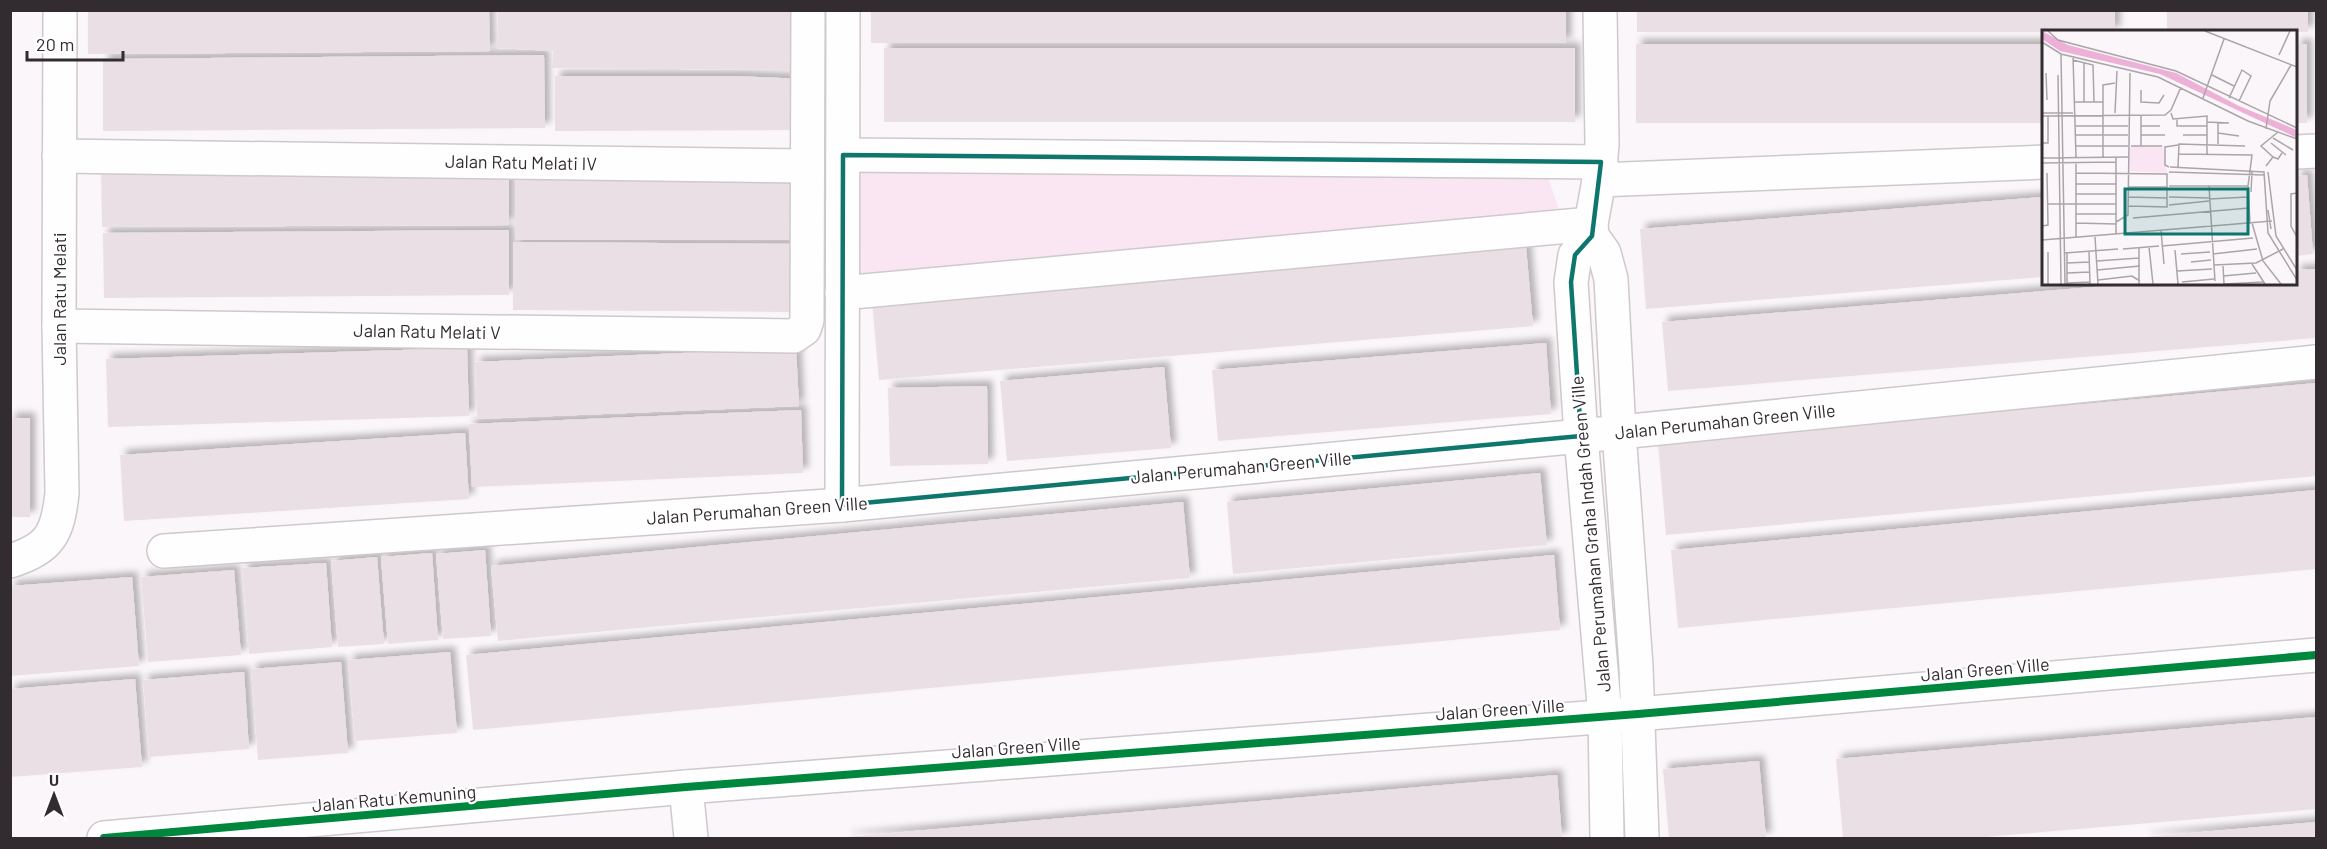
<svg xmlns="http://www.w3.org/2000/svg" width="2327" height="849" viewBox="0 0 2327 849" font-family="Barlow,sans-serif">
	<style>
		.green { fill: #f9e6f2 }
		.building { fill: #ebdfe6; filter: url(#shadow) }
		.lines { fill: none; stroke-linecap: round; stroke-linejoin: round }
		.minor-casing { stroke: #cec9cc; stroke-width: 36 }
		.minor { stroke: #fefefe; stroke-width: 33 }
		.cycleway-casing { stroke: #fff; stroke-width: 11 }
		.cycleway { stroke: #00873e; stroke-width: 8 }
		.marked { fill: none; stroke: #0f766e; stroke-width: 4.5; stroke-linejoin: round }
		.labels { text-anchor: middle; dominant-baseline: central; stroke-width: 4.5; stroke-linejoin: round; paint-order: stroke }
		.street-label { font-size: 18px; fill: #322b30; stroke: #fff }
		.inset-road { fill: none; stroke: #aba5a9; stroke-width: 1.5 }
		.view { fill: #0f766e; fill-opacity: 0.15; stroke: #0f766e; stroke-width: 3 }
		.inset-edge { fill: none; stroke: #322b30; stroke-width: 3 }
	</style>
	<defs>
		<filter id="shadow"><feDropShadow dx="5.5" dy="-5.5" stdDeviation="3" flood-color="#0004"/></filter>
	</defs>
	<rect width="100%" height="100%" fill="#fbf6f9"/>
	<!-- green -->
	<path class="green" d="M856,159L1543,162L1564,225L855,282Z"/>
	<!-- building -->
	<g class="building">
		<path d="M88,10H489L490,51L88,54Z"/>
		<path d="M498,10H800V70L552,68L553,51L497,48Z"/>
		<rect x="871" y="10" width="695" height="33"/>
		<rect x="1637" y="10" width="478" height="22"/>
		<rect x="2167" y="10" width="141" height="22"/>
		<rect x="1636" y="44" width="407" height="79"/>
		<rect x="2296" y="44" width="11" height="79"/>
		<rect x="884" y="48" width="691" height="74"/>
		<path d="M544,55L545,128L103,131V59Z"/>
		<path d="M555,76H735L804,79V130L555,131Z"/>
		<path d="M509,164V225L102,227L101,167Z"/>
		<path d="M515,172L803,173V240H515Z"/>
		<path d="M2307,175L2313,254L2296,256V176Z"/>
		<path d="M2043,197V277L1646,309L1640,229Z"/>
		<path d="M509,230V295L104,298L103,233Z"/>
		<path d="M513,242L801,244L799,312L513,310Z"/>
		<path d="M1526,247L1533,326L879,380L872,301Z"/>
		<path d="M2316,269V338L1668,391L1662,322L2131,284H2296V270Z"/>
		<path d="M1546,343L1551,414L1218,441L1212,370Z"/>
		<path d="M467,348L469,416L108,427L106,359Z"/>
		<path d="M796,348L799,406L477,419L475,362Z"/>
		<path d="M1164,367L1171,448L1007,461L1000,381Z"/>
		<path d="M2316,383V476L1666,535L1658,443Z"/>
		<path d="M987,386L988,464L890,466L888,388Z"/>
		<path d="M801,410L803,473L472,487L469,424Z"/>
		<rect x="10" y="418" width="20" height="99"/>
		<path d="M465,433L469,499L124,521L120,455Z"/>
		<path d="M1540,473L1547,545L1233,574L1227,502Z"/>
		<path d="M2316,490V569L1678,628L1671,550Z"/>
		<path d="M1183,502L1190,578L498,641L491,566Z"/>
		<path d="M485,550L491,636L443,639L436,554Z"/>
		<path d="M432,553L438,640L388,644L381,557Z"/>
		<path d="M1554,555L1560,630L473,730L466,655Z"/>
		<path d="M377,557L384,644L338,647L331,561Z"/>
		<path d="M326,563L332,647L249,654L242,568Z"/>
		<path d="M234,570L241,655L148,662L141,577Z"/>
		<path d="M132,577L139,666L10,676V586Z"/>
		<path d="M450,652L457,733L355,741L348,660Z"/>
		<path d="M341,662L348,753L258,760L251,669Z"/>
		<path d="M244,672L249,749L149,757L143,680Z"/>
		<path d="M135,679L142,767L10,777V689Z"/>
		<path d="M2316,717V809L1973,838H1843L1836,759Z"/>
		<path d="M1759,761L1766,838H1669L1663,769Z"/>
		<path d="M1557,775L1562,838H846V837Z"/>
		<path d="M2316,822V838H2145V837Z"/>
	</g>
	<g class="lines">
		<!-- minor casing -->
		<g class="minor-casing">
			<g id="minor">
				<path d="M1600,10L1602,144L1599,180L1591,224L1592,236L1604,253L1611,279L1619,432L1636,666L1642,838"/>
				<path d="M2296,152L2316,151"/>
				<path d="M843,155L1601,162"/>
				<path d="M59,156L807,166"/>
				<path d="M1599,180L2044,162"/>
				<path d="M1592,236L1575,255L1571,282L1581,436L1605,716L1607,838"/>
				<path d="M842,293L1591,224"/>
				<path d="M59,326L794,336L804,329L807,320L808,10"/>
				<path d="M842,505L843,10"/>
				<path d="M164,551L842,505L1581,436L2316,362"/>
				<path d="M10,561C50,549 58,533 62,493L59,326L60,10"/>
				<path d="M686,787L691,838"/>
				<path d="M104,838L686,787L1638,714L2316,655"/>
			</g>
		</g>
		<!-- minor -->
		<use href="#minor" class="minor"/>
		<!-- cycleway casing -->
		<g class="cycleway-casing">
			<path id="cycleway" d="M104,838L686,787L1638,714L2316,655"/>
		</g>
		<!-- cycleway -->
		<use href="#cycleway" class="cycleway"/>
	</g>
	<!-- marked area -->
	<path class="marked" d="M843,155L1601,162L1592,236L1575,255L1571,282L1581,436L842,505Z"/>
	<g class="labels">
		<!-- street labels -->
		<g class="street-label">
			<text transform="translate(521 162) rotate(1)">Jalan Ratu Melati IV</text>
			<text transform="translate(59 299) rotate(-90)">Jalan Ratu Melati</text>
			<text transform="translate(427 331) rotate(1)">Jalan Ratu Melati V</text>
			<text transform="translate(1725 421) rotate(-6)">Jalan Perumahan Green Ville</text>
			<text transform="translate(1241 467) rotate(-5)">Jalan Perumahan Green Ville</text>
			<text transform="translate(757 510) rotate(-4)">Jalan Perumahan Green Ville</text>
			<text transform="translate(1590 534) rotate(-95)">Jalan Perumahan Graha Indah Green Ville</text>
			<text transform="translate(1985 669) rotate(-5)">Jalan Green Ville</text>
			<text transform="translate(1500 709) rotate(-4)">Jalan Green Ville</text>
			<text transform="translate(1016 747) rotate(-4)">Jalan Green Ville</text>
			<text transform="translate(394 798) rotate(-5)">Jalan Ratu Kemuning</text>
		</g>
	</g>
	<!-- overview -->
	<g transform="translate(2042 30)">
		<rect width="255" height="255" fill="#fbf6f9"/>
		<path d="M88,117H121L125,143L88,141Z" fill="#f9e6f2"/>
		<path d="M0,1L26,15L134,43L197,76L255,100V108L118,44L18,21L0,9Z" fill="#edb0d7"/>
		<path class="inset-road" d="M6,1L16,10L134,41L255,98M163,1L255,37M0,12L19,24L116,47L206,91L255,109M19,24L23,254M237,25L248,1M31,26L34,127M31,30L51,35L52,72M42,33V72M4,43L5,70M16,45L19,254M170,45L192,56M99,60V72L117,73L122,65M161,68L182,9M187,68L200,40L209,46L197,71M32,72H61M0,83H31M73,83L75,41M129,83L131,89L165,86V124M0,86L123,85L129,80L139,57M135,88V96H165M165,92L187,93M176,92V114M33,96H86M99,96H118M224,99L228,71L249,35M176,103L197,106M33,105H86M99,105H123M141,105H165M231,108L251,120M0,113H6V86M229,113L244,125M33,116H86M89,116H120M99,116V86M136,124L210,125L206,156L208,194M61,127V55L73,53M74,127V205M231,127L219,116L236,102M0,128L86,127M0,133L74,132M224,136L231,127L236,129L240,123M127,137L123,135V117L136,115M128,137L222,142L226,203L255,250M136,137L137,114L203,116M127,142L222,145M226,142L234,206L255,240M34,143L125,144V177L86,176M34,154H74M127,156H206M167,156L173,251M86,157H125M209,162L210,142M255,163L249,164V196L255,207M34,164H74M86,167L125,168M127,167L167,168M167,169L206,167M6,174H74M127,175L167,171M226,180L229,199M34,184H74M91,188L207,178M74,192L86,185L88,43M34,193L74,194M210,193L221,231L239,254M0,196L6,195L5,143M119,201L122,234M53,207L56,254M34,208V132M0,210L230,191M120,216L211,208M107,217L111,254M97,218V254M81,219L117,216M133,220L136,254M47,221L48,254M6,222V254M25,222V254M23,223L76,219M139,224L168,222M171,224L215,219M55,231L97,228M149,232L169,230M25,233L47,232M210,234L223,254M172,235L214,233L241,219M181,236L182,254M55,240L98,236M135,241L170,239M25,243L48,242M181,246L214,243M56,250L90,246L98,251M140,252L172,249M25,253L48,252M183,254L221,252"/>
		<path class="view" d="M83,159H206V204H83Z"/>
		<rect width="255" height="255" class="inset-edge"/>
	</g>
	<!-- border -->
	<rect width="2327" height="849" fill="none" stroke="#322b30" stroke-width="24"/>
	<!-- north arrow -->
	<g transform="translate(54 795)" stroke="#ffffff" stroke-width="4.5" paint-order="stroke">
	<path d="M0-4.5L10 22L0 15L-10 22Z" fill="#322b30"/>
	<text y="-9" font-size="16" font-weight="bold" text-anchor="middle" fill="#322b30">U</text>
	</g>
	<!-- scale -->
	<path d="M27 51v9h96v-9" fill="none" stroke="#322b30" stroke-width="3"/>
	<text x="36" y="51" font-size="18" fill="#322b30" stroke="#ffffff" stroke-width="4.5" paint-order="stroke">20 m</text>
</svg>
